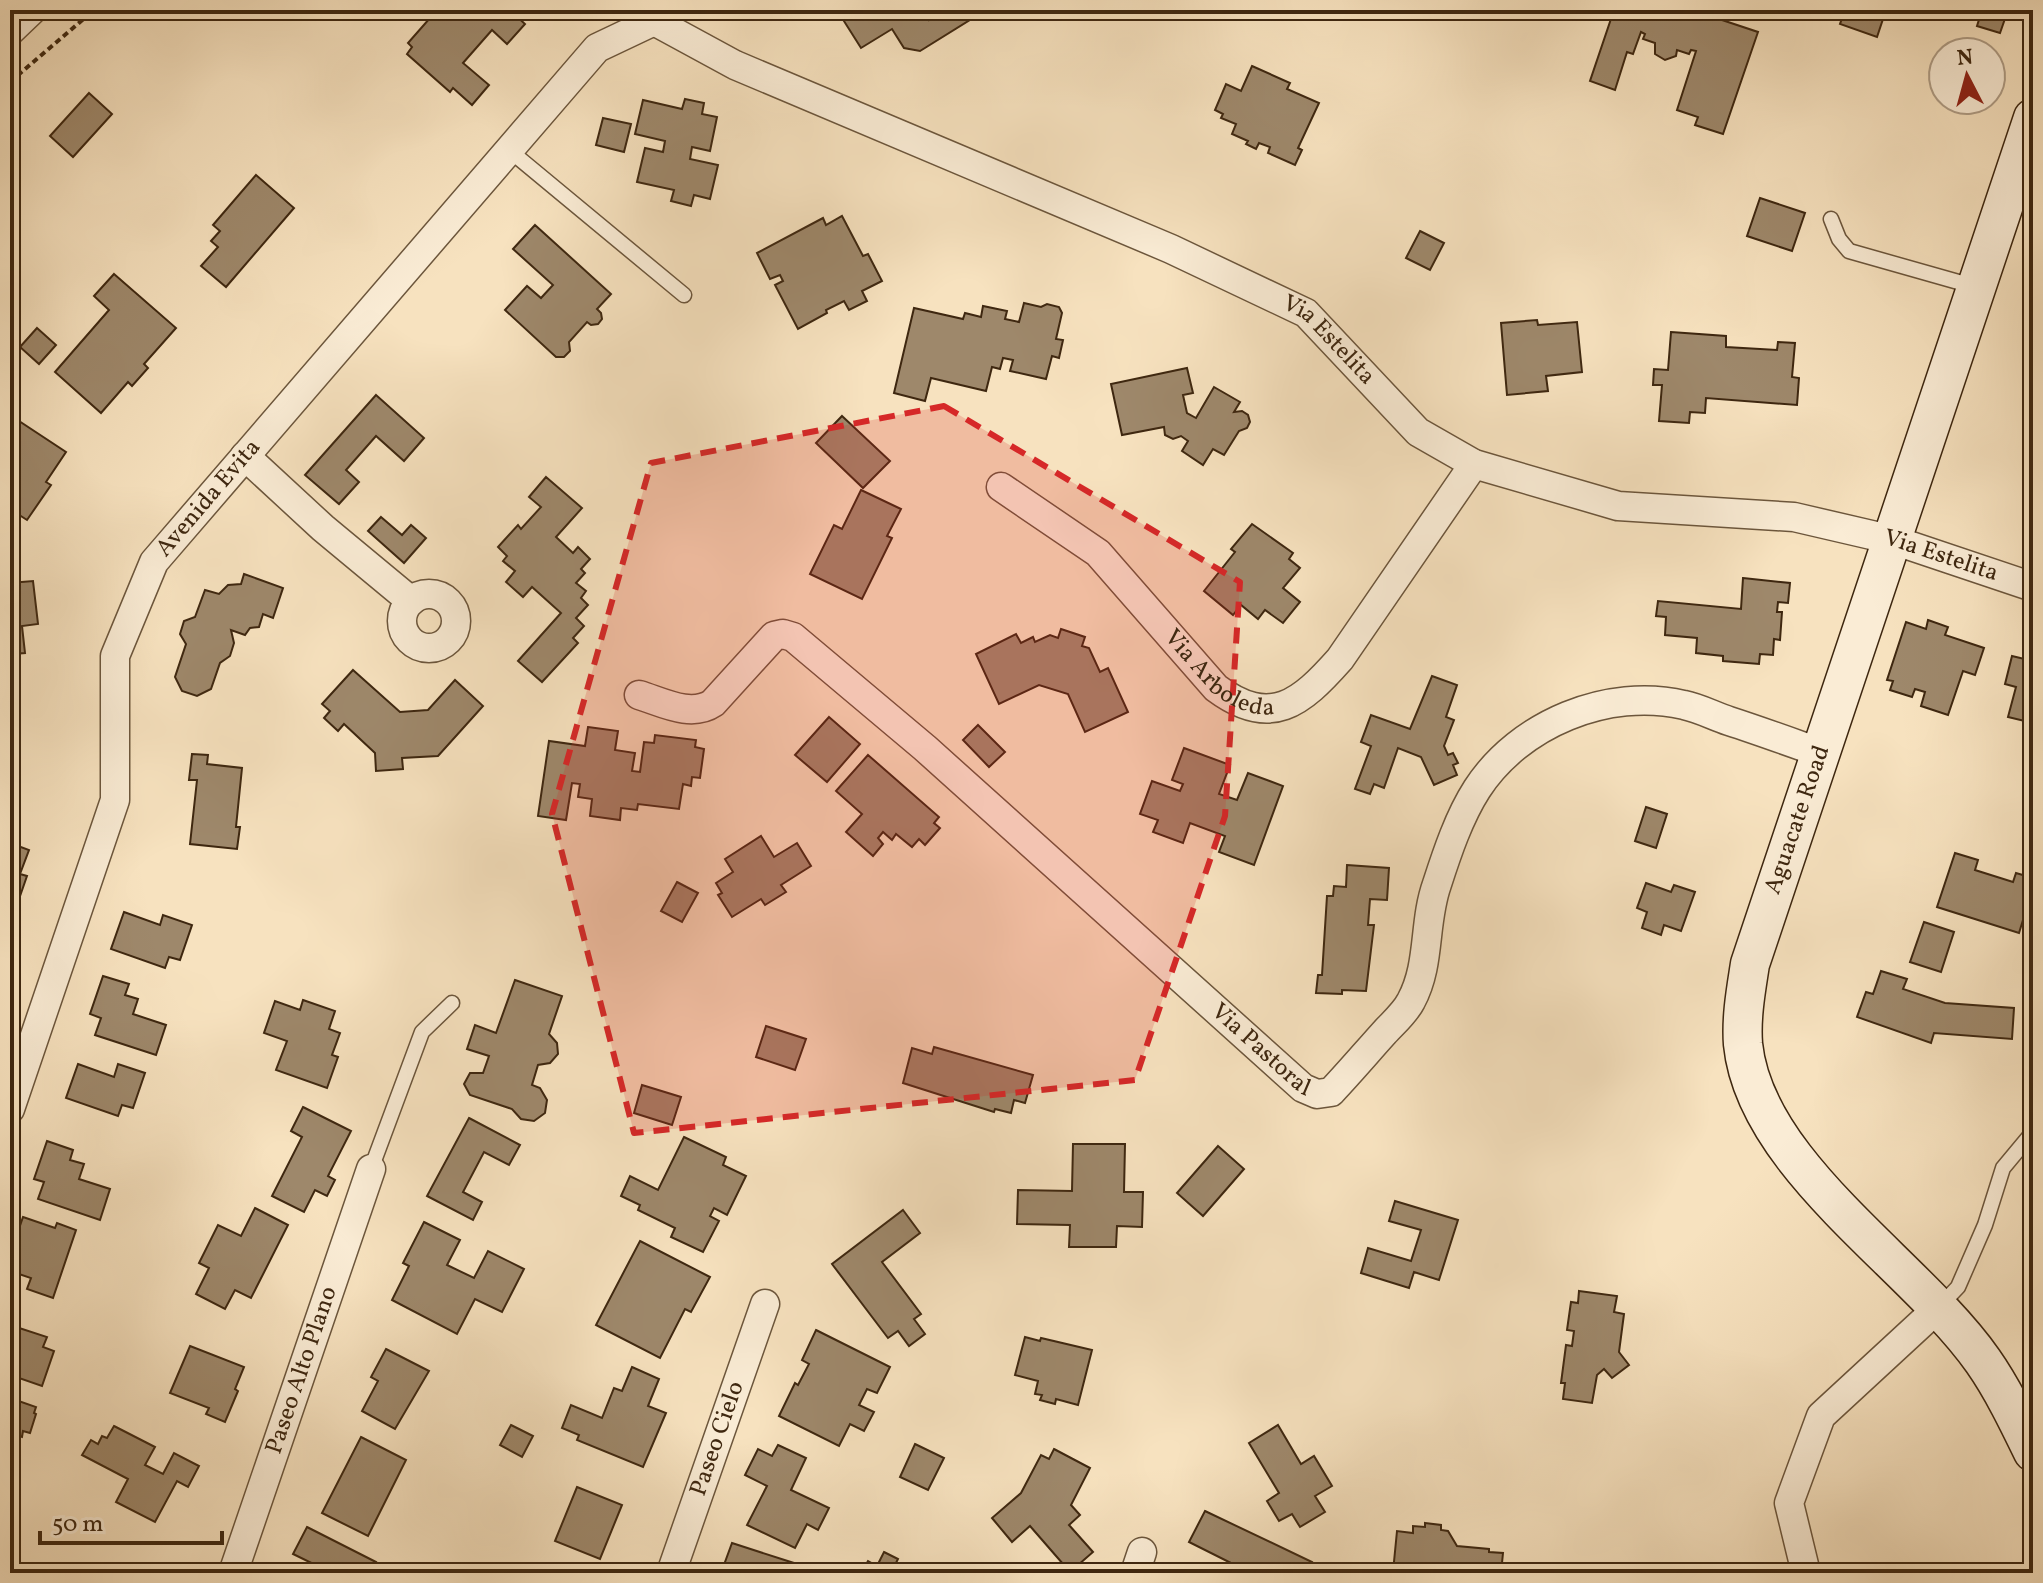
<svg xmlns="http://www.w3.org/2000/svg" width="2043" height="1583" viewBox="0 0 2043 1583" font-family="Vollkorn,serif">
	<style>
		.building { fill: #9e886b; stroke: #3e2710; stroke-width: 2 }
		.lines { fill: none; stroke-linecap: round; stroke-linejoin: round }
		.lane-casing { stroke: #6c563c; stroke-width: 17 }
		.street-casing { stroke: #6c563c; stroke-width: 31 }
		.secondary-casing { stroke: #3e2710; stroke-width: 41 }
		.path { stroke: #3e2710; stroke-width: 4; stroke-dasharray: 6 4; stroke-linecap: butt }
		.lane { stroke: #faecd5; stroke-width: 14 }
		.street { stroke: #faecd5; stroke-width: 28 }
		.secondary { stroke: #faecd5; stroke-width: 38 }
		.marked { fill: #d62828; fill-opacity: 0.2; stroke: #d62828; stroke-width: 6; stroke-dasharray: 16 10; stroke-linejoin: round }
		.labels { text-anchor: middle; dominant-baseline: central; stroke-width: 8; stroke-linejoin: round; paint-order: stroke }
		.street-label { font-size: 24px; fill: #3e2710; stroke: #faecd5 }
	</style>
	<rect width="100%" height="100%" fill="#f7e2bf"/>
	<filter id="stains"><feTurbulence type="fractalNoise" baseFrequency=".0025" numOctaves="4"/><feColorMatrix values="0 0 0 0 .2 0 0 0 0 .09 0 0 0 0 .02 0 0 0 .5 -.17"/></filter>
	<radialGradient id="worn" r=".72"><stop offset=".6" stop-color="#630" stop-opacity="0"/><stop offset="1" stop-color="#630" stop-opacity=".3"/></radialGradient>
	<!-- building -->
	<g class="building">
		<path d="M437,10H513L512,12L525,24L507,44L492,30L463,63L489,85L472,105L453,88L450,92L407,54L412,47L408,43Z"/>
		<path d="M837,10H906L910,16L917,12L926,14L929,20L945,10H982L981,13L920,51L904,48L892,29L861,48Z"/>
		<path d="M1614,10H1692L1758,32L1723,134L1695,125L1698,117L1677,110L1696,51L1691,50L1689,54L1677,50L1676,56L1665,60L1655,54V43L1643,39L1645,34L1641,32L1633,54L1627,52L1615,90L1590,81Z"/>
		<path d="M1845,10H1886L1877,37L1840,24Z"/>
		<path d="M1982,10H2008L2000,33L1977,26Z"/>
		<path d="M1252,66L1290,83L1287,89L1319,103L1298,148L1302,150L1295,165L1268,153L1270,147L1259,143L1256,149L1246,144L1248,141L1232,134L1236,124L1221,118L1223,114L1215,110L1226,84L1241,91Z"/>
		<path d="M89,93L112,114L73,157L50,136Z"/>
		<path d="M685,99L704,103L702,114L717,117L710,151L692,147L690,159L718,165L710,199L694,195L691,206L671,201L674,190L637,182L645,148L663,152L665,141L635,134L643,100L682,109Z"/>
		<path d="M603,118L631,124L624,152L596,145Z"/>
		<path d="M256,175L294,208L226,287L201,266L218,247L211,241L220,231L213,225Z"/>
		<path d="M1760,198L1805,213L1792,251L1747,236Z"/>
		<path d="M842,216L863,256L868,254L882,281L862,291L867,301L849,310L844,301L826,310L827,313L798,329L775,285L783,281L780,275L770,279L757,253L823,218L826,225Z"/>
		<path d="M535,225L611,294L597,309L601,313L602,319L598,324L591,325L587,322L569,342L570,351L564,357H556L505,310L527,286L541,298L553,285L513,249Z"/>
		<path d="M1420,231L1444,243L1430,270L1406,258Z"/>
		<path d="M114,274L176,328L144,364L148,368L132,386L128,382L101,413L55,372L109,310L94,296Z"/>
		<path d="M1024,303L1041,307L1047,304L1059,307L1062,313L1056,339L1063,340L1059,358L1052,356L1046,379L1010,371L1013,360L1003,358L1000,369L992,367L986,391L931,378L925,401L894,393L914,308L963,319L965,313L981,317L983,306L1007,311L1005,319L1019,322Z"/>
		<path d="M1537,320L1538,325L1577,322L1582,372L1546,376L1548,391L1507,395L1501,323Z"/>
		<path d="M37,328L56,345L39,364L20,347Z"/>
		<path d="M1671,332L1726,336V347L1777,350L1778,342L1795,343L1792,377L1799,378L1797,405L1706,398L1705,413L1690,412L1689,423L1659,421L1662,385H1653L1654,369L1668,370Z"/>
		<path d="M1187,368L1193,393L1183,395L1187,413L1196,418L1214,387L1240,402L1234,412L1242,411L1248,415L1250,422L1247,428L1239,431L1224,455L1213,449L1203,465L1182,451L1188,441L1181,436L1173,439L1165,435L1164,427L1122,435L1111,384Z"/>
		<path d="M376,395L424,438L404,461L376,436L346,470L359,482L339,504L305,475Z"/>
		<path d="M10,406L17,411L13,417L66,452L46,482L51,485L27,520L10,509V490L16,481L10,477Z"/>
		<path d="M842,416L890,461L863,488L816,443Z"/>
		<path d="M546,477L582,508L556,537L573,553L578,547L590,559L581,569L585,573L576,583L586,591L581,598L588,605L576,618L584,626L573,638L578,643L542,682L518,661L561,613L532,587L523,597L506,582L515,571L503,561L507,556L498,547L518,525L521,529L541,507L529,497Z"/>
		<path d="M861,490L901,509L887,536L892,538L862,599L810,574L834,525L842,529Z"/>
		<path d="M381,517L402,535L411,525L426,538L404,563L368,531Z"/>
		<path d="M1252,524L1293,553L1289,559L1300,568L1283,588L1300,602L1283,623L1265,610L1258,619L1241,605L1233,615L1204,591L1235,552L1231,549Z"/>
		<path d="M244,574L283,588L273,618L263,614L259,627L250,628L245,635L231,630L234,643L230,656L220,663L211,689L197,696L182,691L175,677L186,644L180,634L184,621L195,617L205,590L219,594L228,585L241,584Z"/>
		<path d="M1743,578L1790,583L1788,603L1778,602L1777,612H1782L1780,640L1774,639L1773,655L1760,654L1759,664L1723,661V656L1696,653L1697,638L1665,635L1666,617L1656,616L1658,601L1741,609Z"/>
		<path d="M33,581L38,624L22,626L25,653L13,654L14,658L10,659V583Z"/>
		<path d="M1928,620L1948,627L1945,635L1984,648L1975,675L1963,671L1948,715L1921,706L1925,692L1915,689L1912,697L1890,690L1893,681L1887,680L1906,622L1926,629Z"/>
		<path d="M1061,629L1085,637L1082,646L1089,648L1100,672L1108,668L1128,712L1085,732L1068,694L1039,685L999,704L976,654L1016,634L1021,643L1033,637L1035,642L1050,635L1058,638Z"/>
		<path d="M2012,656L2033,661V723L2008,717L2016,687L2005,684Z"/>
		<path d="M353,670L400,712L428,710L455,680L483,706L438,756L402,758L403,769L376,771L375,753L344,724L338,731L324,718L330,711L322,704Z"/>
		<path d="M1432,676L1457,685L1446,717L1454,720L1444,746L1448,755L1453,753L1458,763L1453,765L1457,775L1434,785L1421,757L1398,748L1384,788L1374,784L1370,794L1355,789L1371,746L1361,742L1371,715L1410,729Z"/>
		<path d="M829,717L860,744L827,782L795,755Z"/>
		<path d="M978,725L1005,752L989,767L963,740Z"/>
		<path d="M588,727L618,731L615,750L635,753L632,771L640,772L644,742L654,743L655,735L696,740L695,747L704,749L700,778L692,777L691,786L683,784L679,809L638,804L637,810L621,808L620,820L590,816L592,799L578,797L580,784L572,783L566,820L538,816L549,741L585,746Z"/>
		<path d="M1184,748L1230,765L1219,794L1237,800L1248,773L1283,786L1254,865L1219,852L1225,836L1190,823L1183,843L1153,832L1158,820L1140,814L1152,781L1180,791L1183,784L1172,780Z"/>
		<path d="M192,754L208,755L207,764L242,768L236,827H240L237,849L190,844L197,780H189Z"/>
		<path d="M868,755L939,817L934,823L940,828L925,845L919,839L912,847L896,834L892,840L883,832L878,838L883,844L873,856L846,832L862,814L836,791Z"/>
		<path d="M1646,807L1667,814L1656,848L1635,841Z"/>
		<path d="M761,836L774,857L797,843L811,866L781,885L786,892L765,905L761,899L732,917L718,895L722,893L716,883L733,872L725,859Z"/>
		<path d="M10,843L29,850L20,874L27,876L10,925Z"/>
		<path d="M1955,853L1978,860L1975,870L2013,882L2016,873L2033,878V901L2026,922L2023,920L2019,933L1937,907Z"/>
		<path d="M1347,865L1389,868L1387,900L1370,899L1368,925H1374L1366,991L1342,990V994L1316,993L1318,975H1322L1327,896H1333L1334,886L1346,887Z"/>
		<path d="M677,882L698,893L682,922L661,911Z"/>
		<path d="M1646,883L1671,892L1674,885L1695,892L1681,931L1664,925L1661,935L1642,928L1647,912L1637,908Z"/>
		<path d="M124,912L160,925L163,915L192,925L180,960L169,957L165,968L111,949Z"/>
		<path d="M1924,922L1954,932L1941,972L1910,962Z"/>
		<path d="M1881,971L1907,979L1903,989L1945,1003L2014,1008L2012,1039L1934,1033L1931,1043L1857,1017L1866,992L1873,994Z"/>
		<path d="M103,976L129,984L125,995L138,999L133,1014L166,1025L156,1055L95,1035L101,1018L90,1014Z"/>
		<path d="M515,980L562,996L549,1034L557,1043L558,1054L550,1063L538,1065L532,1085L540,1088L547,1100L545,1113L534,1121L521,1119L512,1109L470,1095L464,1084L470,1073H483L489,1056L467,1049L475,1025L496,1033Z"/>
		<path d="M303,1000L335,1011L329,1029L340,1033L332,1055L338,1057L327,1088L276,1070L287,1041L264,1033L275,1001L300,1010Z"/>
		<path d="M766,1026L806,1039L795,1070L756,1057Z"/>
		<path d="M934,1047L1033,1075L1025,1103L1014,1100L1011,1113L995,1109L994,1112L903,1083L912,1048L932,1054Z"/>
		<path d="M78,1064L114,1077L118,1064L145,1073L133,1108L122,1105L118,1116L66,1098Z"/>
		<path d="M642,1085L681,1097L672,1125L634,1113Z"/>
		<path d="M303,1107L351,1131L328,1176L335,1180L327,1196L315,1190L304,1212L272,1196L302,1137L291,1131Z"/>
		<path d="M469,1118L520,1145L509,1165L484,1152L463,1192L482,1202L473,1220L427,1196Z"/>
		<path d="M684,1137L726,1157L723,1165L746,1176L727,1215L714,1208L710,1216L719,1221L703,1252L671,1237L675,1228L638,1210L640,1205L621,1196L630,1176L658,1190Z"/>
		<path d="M47,1141L73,1150L70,1160L84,1164L79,1179L110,1189L100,1220L38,1199L44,1182L34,1179Z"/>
		<path d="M1073,1144H1125L1124,1192H1143L1142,1227L1117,1226L1116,1247H1069L1070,1225L1017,1224L1018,1190L1072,1191Z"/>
		<path d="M1218,1146L1244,1169L1203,1216L1177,1193Z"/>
		<path d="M1395,1201L1458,1220L1439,1280L1414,1272L1409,1288L1361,1273L1368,1248L1411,1261L1421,1230L1389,1221Z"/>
		<path d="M255,1208L288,1225L251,1298L235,1290L225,1309L196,1294L209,1268L199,1263L218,1225L241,1236Z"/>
		<path d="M903,1210L920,1233L882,1262L921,1314L914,1319L925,1334L909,1346L898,1331L888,1338L832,1264Z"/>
		<path d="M23,1217L55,1228L57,1223L76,1230L53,1298L27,1289L31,1278L10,1271V1255Z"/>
		<path d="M424,1222L460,1240L447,1265L474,1278L488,1251L524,1269L502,1312L475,1299L457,1334L392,1300L409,1266L403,1263Z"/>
		<path d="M640,1241L710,1277L691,1312L685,1309L660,1358L596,1325Z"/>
		<path d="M1579,1291L1617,1296L1614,1312L1624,1314L1619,1352L1629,1365L1612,1378L1604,1369L1597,1375L1592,1403L1563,1399L1565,1383H1561L1566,1345L1572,1346L1574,1331L1567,1330L1571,1302L1578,1303Z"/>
		<path d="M2027,1298H2033V1326H2026Z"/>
		<path d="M10,1325L47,1337L43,1347L54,1351L42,1386L13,1376L17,1364L10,1361Z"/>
		<path d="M816,1330L890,1367L877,1393L867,1389L859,1405L874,1412L864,1431L850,1424L839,1446L779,1416L795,1383L798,1385L809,1364L802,1360Z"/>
		<path d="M1025,1337L1040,1341L1041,1338L1092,1350L1078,1405L1056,1399L1055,1404L1040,1400L1042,1395L1035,1394L1038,1381L1015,1375Z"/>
		<path d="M190,1346L244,1367L235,1389L238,1391L225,1422L206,1414L209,1408L170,1393Z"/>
		<path d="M386,1349L429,1371L395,1429L362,1411L378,1381L371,1377Z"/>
		<path d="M632,1367L659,1379L648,1406L666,1413L643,1467L577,1440L579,1435L562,1428L571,1405L602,1418L614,1388L622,1391Z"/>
		<path d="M10,1398L36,1407L34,1413L36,1414L30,1433L23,1431L22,1437L10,1433Z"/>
		<path d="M511,1425L533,1436L522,1457L500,1445Z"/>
		<path d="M1278,1425L1301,1464L1314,1456L1332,1486L1315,1496L1325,1512L1300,1527L1292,1514L1279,1521L1267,1501L1279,1493L1249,1443Z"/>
		<path d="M114,1426L155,1447L145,1465L163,1474L174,1453L199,1466L188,1487L177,1481L155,1522L116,1502L128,1479L82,1455L91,1440L98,1444L102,1436L107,1438Z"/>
		<path d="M361,1437L406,1460L368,1536L322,1513Z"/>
		<path d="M915,1444L944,1458L928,1490L900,1477Z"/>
		<path d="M778,1445L806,1458L791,1490L829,1508L818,1530L807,1524L795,1548L747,1525L767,1486L745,1475L758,1449L772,1456Z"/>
		<path d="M1054,1449L1090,1468L1071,1505L1080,1515L1069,1525L1093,1552L1070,1572L1030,1526L1012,1542L992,1518L1021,1493L1041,1455L1049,1459Z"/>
		<path d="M577,1487L622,1505L600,1559L555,1541Z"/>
		<path d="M1205,1511L1312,1562L1307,1573H1231L1235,1565L1189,1542Z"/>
		<path d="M1425,1523L1441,1525V1530L1448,1531L1457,1546L1489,1549V1552L1503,1553L1501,1573H1457V1571L1445,1569V1573L1393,1572L1397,1531L1413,1533V1526L1425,1527Z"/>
		<path d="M307,1527L376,1562L373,1567L379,1573H325L326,1570L293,1554Z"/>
		<path d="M732,1543L797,1564L794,1573H721Z"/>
		<path d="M884,1552L898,1559L891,1573H861L868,1561L877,1566Z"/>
		<path d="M543,1564L564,1573H539Z"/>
	</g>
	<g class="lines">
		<!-- lane casing -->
		<g class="lane-casing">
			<g id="lane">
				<path d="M509,150L684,295"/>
				<path d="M1831,219L1839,239L1849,251L1976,287"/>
				<path d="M371,1169L422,1032L452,1003"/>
				<path d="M1938,1308L1958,1287L1985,1225L2003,1168L2033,1132"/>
			</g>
		</g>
		<!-- street casing -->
		<g class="street-casing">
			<g id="street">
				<path id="s1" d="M639,10L654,21L735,65L1171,249L1306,313L1418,432L1474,464L1618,506L1794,517L1893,540L2033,587"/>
				<path d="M10,31L32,10"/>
				<path d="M245,456L323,528L411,601"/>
				<path id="s2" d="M1001,487L1098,553L1216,688C1271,729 1301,703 1340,659L1474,464"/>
				<circle cx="429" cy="621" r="27"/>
				<path id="s3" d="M639,695C662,702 691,718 713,703L774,636L783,634L793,637L925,748L1303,1088L1317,1094L1331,1092C1349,1073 1366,1053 1384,1033C1393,1023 1405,1013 1411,1001C1431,964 1423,923 1437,884C1447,853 1459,817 1477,789C1519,724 1608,687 1684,705C1699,708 1714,716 1729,721C1760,731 1790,742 1821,753"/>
				<path id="s4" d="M10,1109L115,800V656L154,562L597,48L654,21"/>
				<path id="s5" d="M233,1573L371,1169"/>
				<path id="s6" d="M671,1573L765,1304"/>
				<path d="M1135,1573L1142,1552"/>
				<path d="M1806,1573L1789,1503L1821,1416L1938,1308"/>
			</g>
		</g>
		<!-- secondary casing -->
		<g class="secondary-casing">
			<path id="secondary" d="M2033,118L1750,964C1746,990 1741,1017 1743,1044C1755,1166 1916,1265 1983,1361C2002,1388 2018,1421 2033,1452"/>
		</g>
		<!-- path -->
		<path class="path" d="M10,82L94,10"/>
		<!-- lane -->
		<use href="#lane" class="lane"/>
		<!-- street -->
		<use href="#street" class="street"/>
		<!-- secondary -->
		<use href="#secondary" class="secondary"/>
	</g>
	<!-- marked area -->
	<path class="marked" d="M944,406L1240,582L1225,816L1135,1080L634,1133L552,814L651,463Z"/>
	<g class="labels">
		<!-- street labels -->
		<g class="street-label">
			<text stroke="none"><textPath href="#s1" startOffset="768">Via Estelita</textPath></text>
			<text stroke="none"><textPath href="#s4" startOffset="656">Avenida Evita</textPath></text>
			<text stroke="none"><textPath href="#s1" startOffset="1440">Via Estelita</textPath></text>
			<text stroke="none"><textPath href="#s2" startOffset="292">Via Arboleda</textPath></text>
			<text transform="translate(1798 820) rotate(-71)">Aguacate Road</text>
			<text stroke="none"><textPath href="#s3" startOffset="812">Via Pastoral</textPath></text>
			<text stroke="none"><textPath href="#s5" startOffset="214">Paseo Alto Plano</textPath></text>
			<text stroke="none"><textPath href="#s6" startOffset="142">Paseo Cielo</textPath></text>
		</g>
	</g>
	<!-- margin -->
	<rect width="2043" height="1583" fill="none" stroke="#f7e2bf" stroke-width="40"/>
	<rect x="12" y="12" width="2019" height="1559" fill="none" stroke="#3e2710" stroke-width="4"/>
	<rect x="20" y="20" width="2003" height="1543" fill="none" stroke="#3e2710" stroke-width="2"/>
	<!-- north arrow -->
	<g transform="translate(1967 76) rotate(354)"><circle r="38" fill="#faecd5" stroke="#af9d86" stroke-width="2"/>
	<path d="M0-6L14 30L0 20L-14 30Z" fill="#8f2418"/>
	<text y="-12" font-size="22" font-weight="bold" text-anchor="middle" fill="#3e2710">N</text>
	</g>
	<!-- scale -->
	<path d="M40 1531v12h182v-12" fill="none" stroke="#3e2710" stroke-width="4"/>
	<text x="52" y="1531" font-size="24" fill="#3e2710" stroke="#faecd5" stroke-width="6" paint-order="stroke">50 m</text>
	<rect width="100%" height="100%" filter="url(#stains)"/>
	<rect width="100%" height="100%" fill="url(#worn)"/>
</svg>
